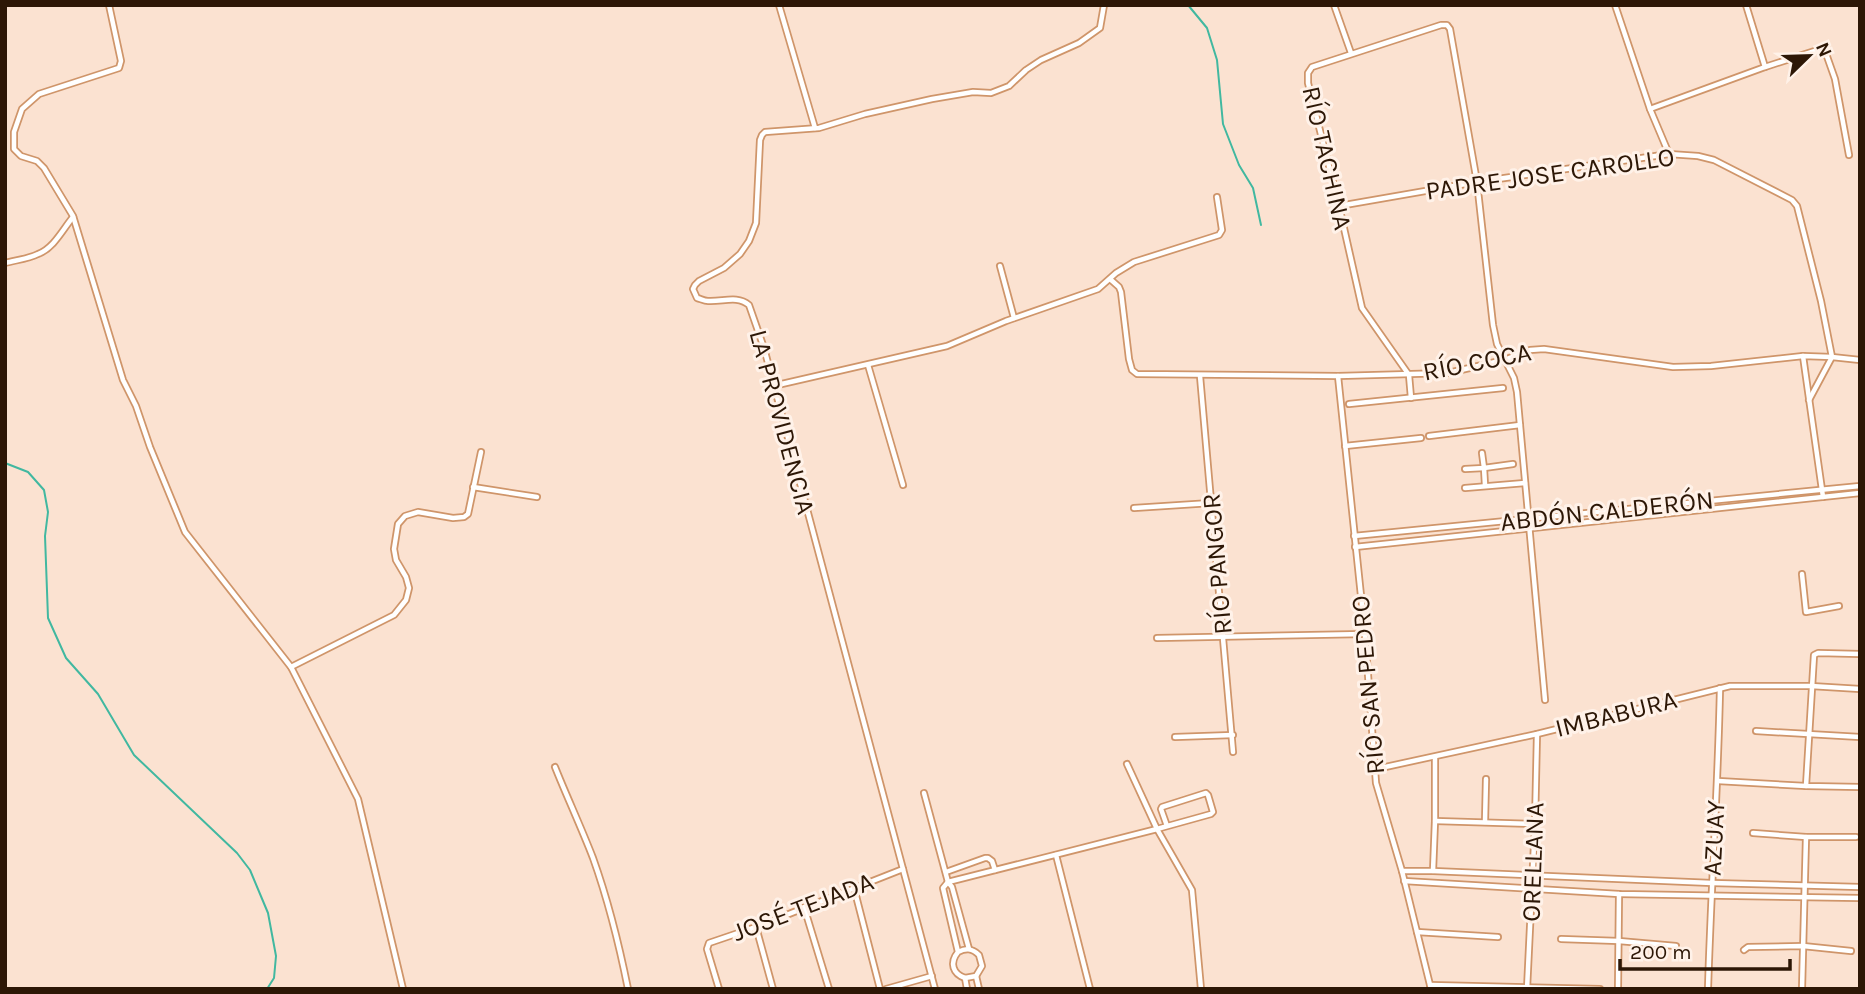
<svg xmlns="http://www.w3.org/2000/svg" width="1865" height="994" viewBox="0 0 1865 994" font-family="Karla,sans-serif">
	<style>
		.lines { fill: none; stroke-linecap: round; stroke-linejoin: round }
		.stream { stroke: #41b8a0; stroke-width: 2 }
		.street-casing { stroke: #cf956a; stroke-width: 8 }
		.street { stroke: #fff; stroke-width: 4.5 }
		.labels { text-anchor: middle; dominant-baseline: central; stroke-width: 6; stroke-linejoin: round; paint-order: stroke }
		.street-label { font-size: 26px; fill: #2d1706; stroke: #fff2e9 }
	</style>
	<rect width="100%" height="100%" fill="#fbe2d1"/>
	<g class="lines">
		<!-- stream -->
		<g class="stream">
			<path d="M1188,5L1207,28L1217,60L1223,124L1239,165L1253,188L1261,225"/>
			<path d="M5,463L28,472L44,490L48,512L45,536L48,618L66,658L98,694L134,755L237,853L250,870L268,913L276,956L274,978L267,989"/>
		</g>
		<!-- street casing -->
		<g class="street-casing">
			<g id="street">
				<path d="M109,5L121,61L119,68L39,94L22,109L14,132V149L21,156L37,161L44,168L73,216L123,380L136,406L150,447L185,532L291,667L358,799L403,989"/>
				<path d="M779,5L815,128"/>
				<path d="M1334,5L1351,53"/>
				<path d="M1615,5L1650,109L1669,154"/>
				<path d="M1765,67L1824,48L1835,79L1849,155"/>
				<path d="M1650,109L1765,67L1746,5"/>
				<path d="M1339,206L1477,182L1669,154L1698,156L1714,160L1792,200L1797,206L1821,301L1832,357L1809,400"/>
				<path d="M5,263C16,260 28,259 38,254C54,248 63,229 73,217"/>
				<path d="M1000,266L1014,318"/>
				<path d="M1110,279L1119,287L1121,292L1129,359L1132,370L1137,374L1338,376L1448,373L1504,360L1530,350L1544,349L1673,367L1711,366L1803,356L1832,357L1860,360"/>
				<path d="M1803,356L1823,497"/>
				<path d="M868,365L903,485"/>
				<path d="M1200,376L1233,752"/>
				<path d="M1338,376L1365,634L1376,783L1402,871L1431,989"/>
				<path d="M773,386L947,346L1006,321L1098,289L1116,273L1134,262L1219,235L1222,230L1217,197"/>
				<path d="M1411,398L1409,375L1362,308L1339,206L1308,83V73L1312,67L1441,25H1447L1450,29L1477,182L1493,325L1497,344L1514,378L1517,392L1545,700"/>
				<path d="M1349,404L1503,388"/>
				<path d="M1429,436L1520,425"/>
				<path d="M1345,446L1421,438"/>
				<path d="M1465,469L1484,468L1482,453"/>
				<path d="M1485,485L1484,468L1513,464"/>
				<path d="M473,487L537,497"/>
				<path d="M1465,488L1525,483"/>
				<path d="M1134,508L1211,503"/>
				<path d="M1354,536L1860,486"/>
				<path d="M1355,547L1860,493"/>
				<path d="M1802,574L1806,612L1839,606"/>
				<path d="M1157,638L1365,634"/>
				<path d="M291,667L394,615L406,600L409,588L406,577L396,560L394,549L398,524L405,516L418,512L453,518L464,517L468,514L481,452"/>
				<path d="M1756,731L1860,737"/>
				<path d="M1175,737L1233,735"/>
				<path d="M1127,764L1157,829L1192,890L1201,989"/>
				<path d="M555,767C567,797 581,827 593,858C608,900 619,944 628,989"/>
				<path d="M1376,769L1537,734L1730,686H1811L1860,689"/>
				<path d="M1718,781L1806,786L1860,787"/>
				<path d="M1806,786L1814,655L1818,653L1860,654"/>
				<path d="M924,793L948,882L952,887L969,949"/>
				<path d="M1435,821L1535,824"/>
				<path d="M1485,822L1486,779"/>
				<path d="M1753,833L1806,837H1856"/>
				<path d="M1056,855L1090,989"/>
				<path d="M1402,871H1433L1712,883L1860,887"/>
				<path d="M1433,871L1435,821V757"/>
				<path d="M946,872L985,858H988L992,861L995,870"/>
				<path d="M1404,881L1619,894L1860,898"/>
				<path d="M948,882L1157,829L1211,814L1213,812L1208,795L1206,793L1162,807L1161,809L1167,826"/>
				<path d="M948,882L943,888L958,952C949,963 953,974 965,978L976,976L982,966L979,955C972,948 966,948 958,952"/>
				<path d="M854,888L880,989"/>
				<path d="M804,907L829,989"/>
				<path d="M756,927L773,989"/>
				<path d="M1417,932L1498,937"/>
				<path d="M1561,939L1619,941L1676,946"/>
				<path d="M1744,950L1748,947L1803,946L1851,951"/>
				<path d="M976,976L979,989"/>
				<path d="M965,978L967,989"/>
				<path d="M1430,985L1600,989"/>
				<path d="M719,989L707,949L709,943L756,927L903,869"/>
				<path d="M886,989L932,976"/>
				<path d="M935,989L764,348L749,305C737,295 723,302 708,301C704,301 701,299 697,298L693,289L695,285L699,281L724,268L740,254L749,241L756,223L760,140L762,135L765,132L819,128L865,114L932,99L973,92L991,93L1009,86L1026,70L1041,60L1079,43L1100,28L1104,5"/>
				<path d="M1527,989L1535,824L1537,734"/>
				<path d="M1618,989L1619,894"/>
				<path d="M1708,989C1711,888 1718,788 1720,688"/>
				<path d="M1802,989L1806,837"/>
			</g>
		</g>
		<!-- street -->
		<use href="#street" class="street"/>
	</g>
	<g class="labels">
		<!-- street labels -->
		<g class="street-label">
			<text transform="translate(1327 158) rotate(77)">RÍO TACHINA</text>
			<text transform="translate(1550 174) rotate(-8)">PADRE JOSE CAROLLO</text>
			<text transform="translate(1477 362) rotate(-11)">RÍO COCA</text>
			<text transform="translate(782 422) rotate(75)">LA PROVIDENCIA</text>
			<text transform="translate(1607 511) rotate(-6)">ABDÓN CALDERÓN</text>
			<text transform="translate(1217 564) rotate(-95)">RÍO PANGOR</text>
			<text transform="translate(1368 685) rotate(-95)">RÍO SAN PEDRO</text>
			<text transform="translate(1616 714) rotate(-14)">IMBABURA</text>
			<text transform="translate(1714 838) rotate(-87)">AZUAY</text>
			<text transform="translate(1533 862) rotate(-88)">ORELLANA</text>
			<text transform="translate(803 907) rotate(-21)">JOSÉ TEJADA</text>
		</g>
	</g>
	<!-- border -->
	<rect width="1865" height="994" fill="none" stroke="#2d1706" stroke-width="14"/>
	<!-- north arrow -->
	<g transform="translate(1809 56) rotate(67)" stroke="#fff2e9" stroke-width="5" paint-order="stroke">
	<path d="M0-5L12 26L0 18L-12 26Z" fill="#2d1706"/>
	<text y="-10" font-size="19" font-weight="bold" text-anchor="middle" fill="#2d1706">N</text>
	</g>
	<!-- scale -->
	<path d="M1620 959v10h170v-10" fill="none" stroke="#2d1706" stroke-width="3.5"/>
	<text x="1630" y="959" font-size="21" fill="#2d1706" stroke="#fff2e9" stroke-width="5" paint-order="stroke">200 m</text>
</svg>
